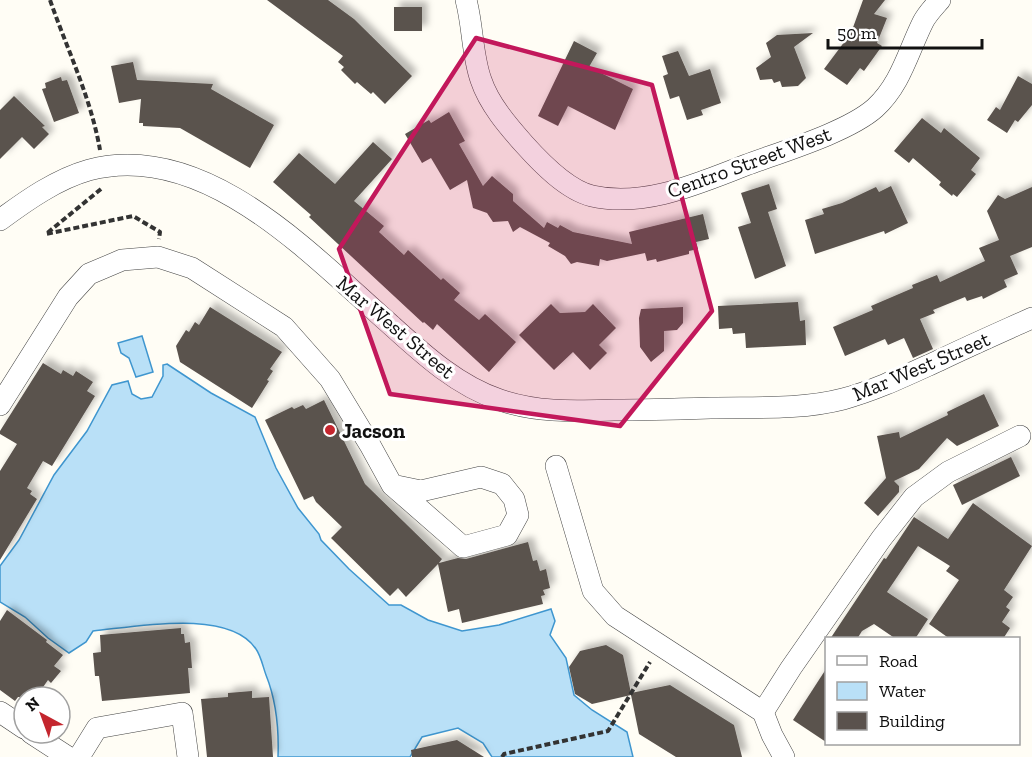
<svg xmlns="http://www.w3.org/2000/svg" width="1032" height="757" viewBox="0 0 1032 757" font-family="'Zilla Slab',serif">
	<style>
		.water { fill: #b9e0f7; stroke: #3f96cf; stroke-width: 1.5 }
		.building { fill: #5a524d; filter: url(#shadow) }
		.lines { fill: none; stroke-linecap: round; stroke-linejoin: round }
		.minor-casing { stroke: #444; stroke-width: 22 }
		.path { stroke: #333; stroke-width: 4; stroke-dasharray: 6 3; stroke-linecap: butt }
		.minor { stroke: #fff; stroke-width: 21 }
		.marked { fill: #c2185b; fill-opacity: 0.2; stroke: #c2185b; stroke-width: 4.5; stroke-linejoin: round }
		.poi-dot { fill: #c4262e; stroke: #fff; stroke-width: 2 }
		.labels { text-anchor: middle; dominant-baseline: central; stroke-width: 6; stroke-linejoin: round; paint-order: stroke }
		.street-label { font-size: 21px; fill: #111; stroke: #fff }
		.poi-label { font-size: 21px; font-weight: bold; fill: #111; stroke: #fff; text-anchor: start }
	</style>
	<defs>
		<filter id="shadow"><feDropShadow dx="5.5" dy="-5.5" stdDeviation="3" flood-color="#0004"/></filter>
	</defs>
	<rect width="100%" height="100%" fill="#fffdf5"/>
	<!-- water -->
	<g class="water">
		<path d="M142,336L153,372L136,377L129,358L121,353L118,343Z"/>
		<path d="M167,364L211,393L255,417L276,468L298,508L319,534L321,540L349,569L389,605H401L428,620L462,631L499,625L551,609L555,621L550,635L566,658L574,695L592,710L627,732L633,757H492L483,743L458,728L422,737L410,757H278C279,730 276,700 266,675C263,667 261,656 256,649C229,608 135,627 93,631L86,642L69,653L48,638L25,617L0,602V566L19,540L54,475L87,431L112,385L128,381L132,394L141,399L152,397L163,376V365Z"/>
	</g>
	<!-- building -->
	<g class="building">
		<path d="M267,0H328L354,19L412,76L385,104L373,92L371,94L357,82L355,84L341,70L344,67L338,62L343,56Z"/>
		<path d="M863,0H885L874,14L887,18L877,43L882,46L864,71L860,68L847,85L824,69L851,33Z"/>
		<rect x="394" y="7" width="28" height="24"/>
		<path d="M813,33L794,47L806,78L798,86L782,87L780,81L774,83L772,79L760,80L756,68L771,57L766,43L777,35Z"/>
		<path d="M574,41L597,53L589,67L633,89L615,130L568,106L558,126L538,116Z"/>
		<path d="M678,51L689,76L710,69L721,103L701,110L703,115L687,120L679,96L670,99L663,76L668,74L662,56Z"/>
		<path d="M133,62L137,80L213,84L211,89L274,125L250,168L180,128L143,126V123H139L141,99L119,103L111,66Z"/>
		<path d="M1018,76L1032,84V105L1018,122L1015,120L1007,133L987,120L996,107L1000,110Z"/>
		<path d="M61,77L62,81L67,80L79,113L54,122L42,89L46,88L45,83Z"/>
		<path d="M14,96L45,126L42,127L49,134L34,149L22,137L0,159V110Z"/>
		<path d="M449,112L465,141L459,144L483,186L492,176L513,194V201L544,228L547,222L558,228L560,225L573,232L632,244L629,232L703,214L709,239L696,242L698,249L689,251V254L657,262L656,259L647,261L645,253L607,261L600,259L599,266L577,262L571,264L565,256L548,246L550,243L520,227L513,232L508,221L493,222L487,213L473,208L467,180L450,190L431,158L422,163L405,134L429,120L431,123Z"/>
		<path d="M922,118L941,133L944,128L980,158L971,170L976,174L957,197L953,194L952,196L939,185L941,182L913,158L909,163L894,151Z"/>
		<path d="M373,142L392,159L354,201L384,226L379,232L404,255L408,250L441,280L443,278L460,293L454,300L479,320L485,314L516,342L489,372L437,324L433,330L424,322L423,323L309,217L311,215L273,182L299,153L335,184Z"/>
		<path d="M769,184L777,209L768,212L786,266L755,279L738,227L751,223L741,193Z"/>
		<path d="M891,186L908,223L885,234L884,231L815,254L805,220L824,214L822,209L842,203L876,187L879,192Z"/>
		<path d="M1032,187V247L1010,256L1018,274L1004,280L1007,287L983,299L982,296L967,301L965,297L933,310L935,313L920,319L933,349L913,358L904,338L888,345L885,339L845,356L833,327L873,310L871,306L913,288L912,285L937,275L940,282L985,261L979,248L999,240L987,211L998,195L1005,199Z"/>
		<path d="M798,302L800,321L805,320L806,345L746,348L745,333L733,334L732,328L719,329L718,306Z"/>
		<path d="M551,304L560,313L585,312L593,304L616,328L599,345L607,353L590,370L573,352L554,370L519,335Z"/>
		<path d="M210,307L282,352L270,369L273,371L267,380L269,381L252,408L180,362L176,346L186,330L189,332L195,322L199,325Z"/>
		<path d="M683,307V323L677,330L664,331V351L651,362L640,347L639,318L641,309Z"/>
		<path d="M43,363L61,374L63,370L73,376L76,371L93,382L87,391L95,396L52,466L43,461L27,488L32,491L30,494L37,499L0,560V471L17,444L0,434V431Z"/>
		<path d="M984,394L999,426L957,446L947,438L919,469L894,481L899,486V492L878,516L864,503L886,478L877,436L899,432L900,438L948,415L947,412Z"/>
		<path d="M324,400L365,484L442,559L439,563L458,558L466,559L528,542L533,561L537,560L540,571L546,569L550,588L543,590L545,595L541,596L543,604L462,623L459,609L448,612L438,564L406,597L398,588L390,596L331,538L342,527L316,502L313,496L304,500L265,420L292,407L294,409L303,405L306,409Z"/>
		<path d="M1011,457L1020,476L962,505L953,485Z"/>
		<path d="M973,503L1032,546L1004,590L1013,597L1006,607L1010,610L1002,622L1010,628L1003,639H950L929,624L959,580L946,571L950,566L918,546L887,592L928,619L915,639H896L874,624L862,631L857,639H830L884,558L886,559L914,517L948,539Z"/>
		<path d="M7,610L47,640L46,642L63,655L54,666L61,671L51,683L48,680L41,690L37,688L30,697H18L15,701L0,690V621Z"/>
		<path d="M181,628V634H184L185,643L190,642L192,668H188L190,693L102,701L99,676H95L93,653L101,652L100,635Z"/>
		<path d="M606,645L623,655L631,693L670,685L734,725L742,757H676L639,734L631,695L592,704L575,694L569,667L580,651Z"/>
		<path d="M826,669V742L793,720Z"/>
		<path d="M252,691V698L269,697L273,757H207L201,699L228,697V693Z"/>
		<path d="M457,740L484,757H412L411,750Z"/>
	</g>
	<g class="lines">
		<!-- minor casing -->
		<g class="minor-casing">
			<g id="minor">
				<path d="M466,0C473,26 472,55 481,80C489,104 508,126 524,144C541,163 567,190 592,196C644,208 699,183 746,165C781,152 848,132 875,108C901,84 908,52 923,22C927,14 934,7 940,0"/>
				<path d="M0,220C27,200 57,179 89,170C206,139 313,257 392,326C424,355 458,386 500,400C538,413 575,411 614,410C646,410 679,409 711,408C754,407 801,410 843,399C876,390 907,375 938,361C969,346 1001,332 1032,318"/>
				<path d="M0,405L68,297L89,274L122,260L158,257L192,268L284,327L330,379L370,445L392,485L463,547L507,535L518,515L514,499L502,484L481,477L421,491L392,485"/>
				<path d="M556,466L593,591L615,616L763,712L772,735L784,757"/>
				<path d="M0,712L24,728"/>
				<path d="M763,712L791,668L881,539L914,497L948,472L1020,436"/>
				<path d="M31,733L68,757"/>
				<path d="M79,757L97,728L182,713L188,757"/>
			</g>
		</g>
		<!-- path -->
		<g class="path">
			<path d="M50,0C67,49 91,98 100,150"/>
			<path d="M101,189L46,234L133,216L160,232L159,239"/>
			<path d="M502,757L504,754L608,731L650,662"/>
		</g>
		<!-- minor -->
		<use href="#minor" class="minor"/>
	</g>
	<!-- marked area -->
	<path class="marked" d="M476,38L652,85L712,311L620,426L390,394L339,249Z"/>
	<!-- markers -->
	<circle class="poi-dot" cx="330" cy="430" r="6"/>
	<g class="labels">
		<!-- street labels -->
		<g class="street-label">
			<text transform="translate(749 162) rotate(-20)">Centro Street West</text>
			<text transform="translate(396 327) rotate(40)">Mar West Street</text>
			<text transform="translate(921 366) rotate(-23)">Mar West Street</text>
		</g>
		<!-- poi labels -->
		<g class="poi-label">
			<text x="342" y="430">Jacson</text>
		</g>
	</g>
	<!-- legend -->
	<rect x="825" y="637" width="195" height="108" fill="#ffffff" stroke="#a0a0a0" stroke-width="1.5"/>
	<rect x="837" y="656" width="30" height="9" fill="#ffffff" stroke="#a0a0a0" stroke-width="1.5"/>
	<text x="879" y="667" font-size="18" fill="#111111">Road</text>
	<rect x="837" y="682" width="30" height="18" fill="#b9e0f7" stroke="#a0a0a0" stroke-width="1.5"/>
	<text x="879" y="697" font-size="18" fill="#111111">Water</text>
	<rect x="837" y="712" width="30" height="18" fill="#5a524d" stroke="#a0a0a0" stroke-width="1.5"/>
	<text x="879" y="727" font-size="18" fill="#111111">Building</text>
	<!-- north arrow -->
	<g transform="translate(42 715) rotate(319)"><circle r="28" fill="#ffffff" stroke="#a0a0a0" stroke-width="1.5"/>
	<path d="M0-4.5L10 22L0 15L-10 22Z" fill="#c4262e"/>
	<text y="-9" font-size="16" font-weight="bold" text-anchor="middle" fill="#111111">N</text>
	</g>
	<!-- scale -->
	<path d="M828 39v9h154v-9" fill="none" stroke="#111111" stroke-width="3"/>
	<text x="837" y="39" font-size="18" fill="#111111" stroke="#ffffff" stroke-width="4.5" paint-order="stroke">50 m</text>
</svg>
